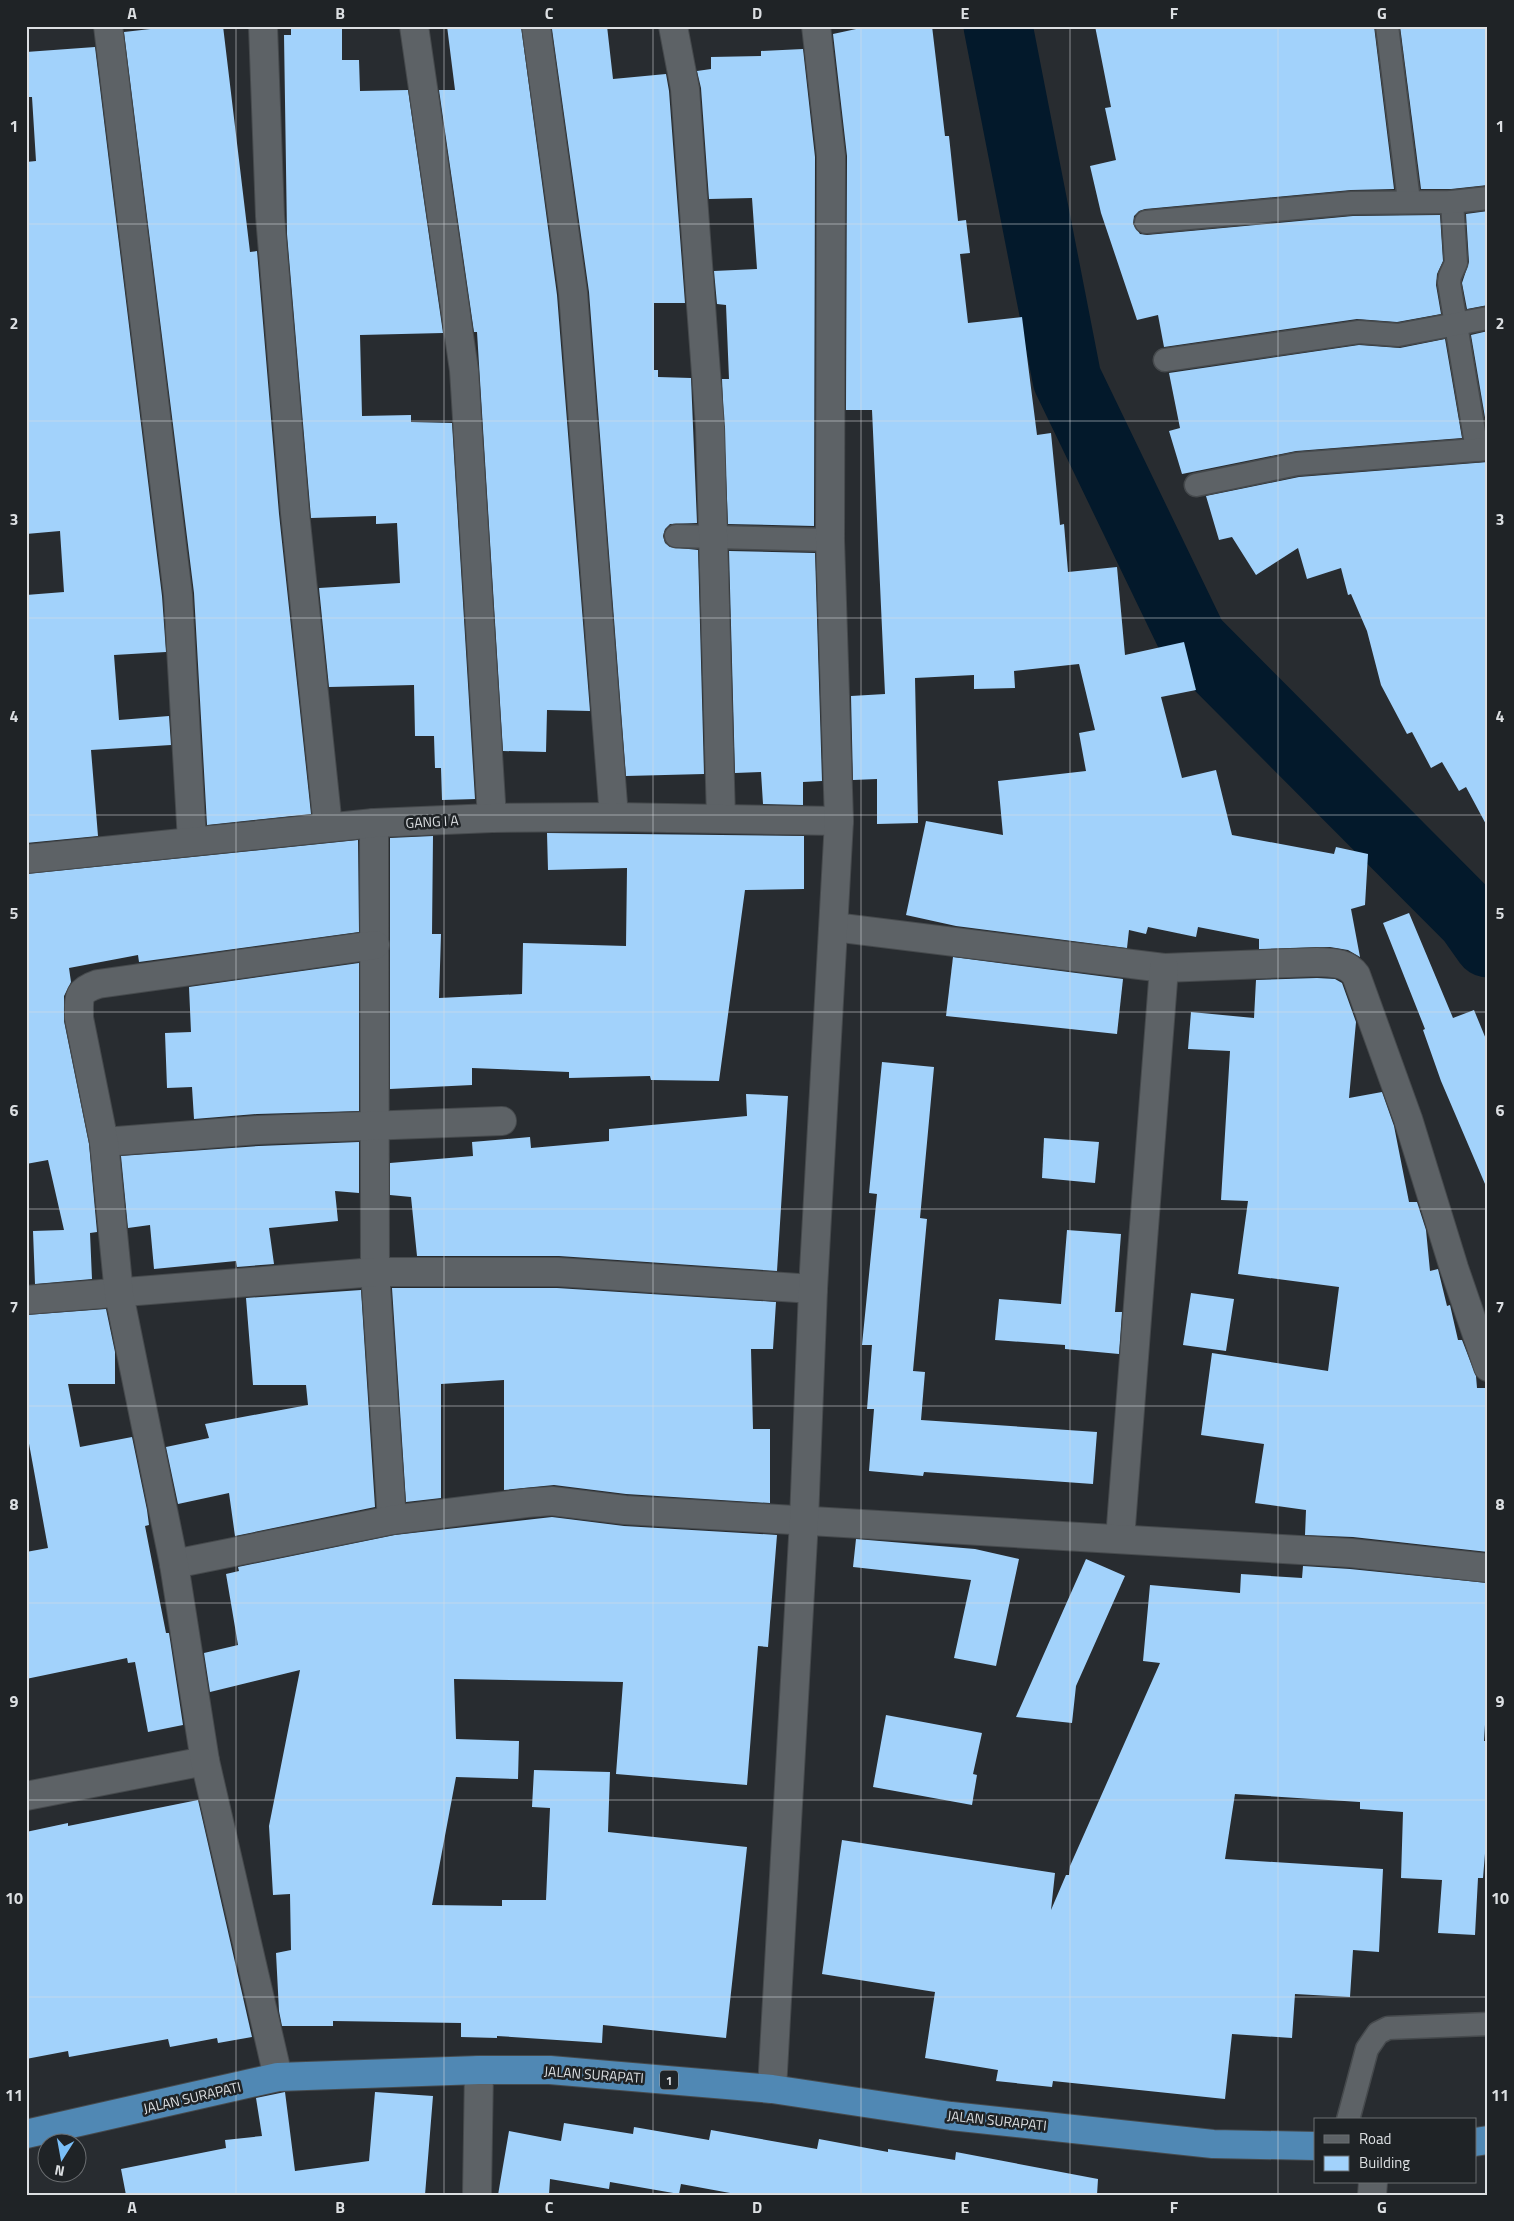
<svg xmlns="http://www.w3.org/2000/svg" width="1514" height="2221" viewBox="0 0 1514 2221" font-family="'Titillium Web',sans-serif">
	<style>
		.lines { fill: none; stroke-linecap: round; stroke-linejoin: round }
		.river { stroke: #03192b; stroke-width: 69 }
		.building { fill: #a2d2fb }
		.service-casing { stroke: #464a4d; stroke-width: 25 }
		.minor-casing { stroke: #464a4d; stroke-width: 30 }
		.trunk-casing { stroke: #464a4d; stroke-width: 30 }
		.service { stroke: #5d6266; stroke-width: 22 }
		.minor { stroke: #5d6266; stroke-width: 28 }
		.trunk { stroke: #5088b4; stroke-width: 28 }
		.grid { fill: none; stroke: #dcdfe2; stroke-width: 1; stroke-opacity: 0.55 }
		.labels { text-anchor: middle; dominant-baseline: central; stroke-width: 5; stroke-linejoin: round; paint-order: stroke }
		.shield { fill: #1f2326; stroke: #a3a7aa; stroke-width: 1 }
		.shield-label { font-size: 12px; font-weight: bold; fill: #dcdfe2 }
		.street-label { font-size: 14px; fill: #dcdfe2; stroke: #1f2326 }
		.neatline { fill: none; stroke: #dcdfe2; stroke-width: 2 }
		.grid-label { font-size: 16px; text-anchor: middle; font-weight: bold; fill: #dcdfe2 }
	</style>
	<rect width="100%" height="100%" fill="#282c30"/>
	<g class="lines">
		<!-- river -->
		<path class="river" d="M998,26L1067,379L1193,640L1471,919L1488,943"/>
	</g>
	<!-- building -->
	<g class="building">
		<path d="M177,26H223L250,252L257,251L279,514L311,814L207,825L194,593L124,32Z"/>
		<path d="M291,26H342V60H359L360,91L408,90L443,333L360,335L362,416L411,415V422L452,423L475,799L442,800L441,768H435L434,736H415L414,685L329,687L319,588L400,583L397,523L376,524V516L311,518L287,234L284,35H291Z"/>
		<path d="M447,26H521L557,295L590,711L547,710L546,752L503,751L477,332H474L439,90H455Z"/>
		<path d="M576,26H607L613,79L666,74L669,91L685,303H654V370H658V377L691,378L697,523L670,524L665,529L663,536L665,543L670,547L698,550L704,774L626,776L589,292L552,29Z"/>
		<path d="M870,26H932L945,136H949L958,221L966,220L970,253L960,254L968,323L1022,317L1037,435L1051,433L1060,525L1064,524L1068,572L1117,567L1125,655L1184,642L1196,690L1161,697L1182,778L1216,770L1232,835L1334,854L1336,847L1368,854L1365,905L1351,909L1360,957L1348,950L1330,947L1259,949V939L1198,927L1196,937L1148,927L1146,934L1129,930L1127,948L956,926L906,915L926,821L1003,835L998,781L1086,771L1079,733L1095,730L1079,664L1014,671L1015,688L974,689V675L915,678L918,823L877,824V779L853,780L851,696L885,694L872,410H846L847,156L833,34Z"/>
		<path d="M1095,26H1374L1394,189L1351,190L1145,209L1139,211L1134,216L1133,224L1140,234L1147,235L1353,216L1440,215L1443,261L1437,274L1436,285L1441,314L1397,322L1357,319L1164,347L1158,315L1137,320L1101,213L1090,166L1116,160L1105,108L1111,107Z"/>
		<path d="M1400,26H1488V185L1451,189H1421Z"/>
		<path d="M95,47L162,596L166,652L114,655L119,720L169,716L171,745L91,750L98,836L26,843V595L64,592L60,531L26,534V162L36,161L32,97H26V52Z"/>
		<path d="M803,49L815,157L814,526L728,524L722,379H729L726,305L717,304L714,271L757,269L752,198L709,199L701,88L697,71L711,69V57L761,56V51Z"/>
		<path d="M1488,211V305L1467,309L1462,283L1469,262L1466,214Z"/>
		<path d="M1488,331V435L1471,335Z"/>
		<path d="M1445,339L1462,438L1296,451L1182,474L1169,431L1180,428L1169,373L1359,345L1400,348Z"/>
		<path d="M1488,462V828L1466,787L1459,791L1442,762L1431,768L1412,732L1407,734L1381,685L1367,631L1351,594L1348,595L1341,568L1307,579L1298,548L1256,575L1232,537L1219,540L1206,496L1299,477Z"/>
		<path d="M729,551L815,553L822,781L803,782V805L763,804L761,772L735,773Z"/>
		<path d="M547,833L804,836V889L745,890L719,1081L651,1080L650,1076L569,1078V1072L472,1068V1085L390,1089V838L433,836L432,934H441L439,998L522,994L523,943L626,946L627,868L548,870Z"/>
		<path d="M358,840L359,932L139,962L138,955L69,968L71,982L64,996V1021L89,1144L97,1232L90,1233L92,1279L35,1284L33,1231L64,1230L48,1160L26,1164V874Z"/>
		<path d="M1409,913L1453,1018L1474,1010L1488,1044V1191L1441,1081L1423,1030L1425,1029L1383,923Z"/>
		<path d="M953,957L1123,979L1117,1034L946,1016Z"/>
		<path d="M359,963V1111L257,1114L194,1119L192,1087L167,1088L165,1033L191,1032L189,987Z"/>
		<path d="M1317,978L1335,979L1342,983L1356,1022L1349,1098L1382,1092L1394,1126L1409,1202H1417L1426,1230L1430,1271L1438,1269L1447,1306L1450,1305L1458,1340H1462L1476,1376L1477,1388H1488V1552L1353,1537L1305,1535L1306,1510L1255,1503L1264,1444L1201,1435L1212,1353L1328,1371L1339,1287L1238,1274L1248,1201L1221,1200L1230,1051L1188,1049L1191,1012L1254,1018L1256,980Z"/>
		<path d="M882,1062L934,1067L920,1218L927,1219L913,1371L925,1372L921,1420L1097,1432L1093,1484L924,1472L923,1476L869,1471L874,1409H867L872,1345H862L877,1194L869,1193Z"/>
		<path d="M746,1094L788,1096L777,1271L559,1256H417L411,1197L390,1195V1163L473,1156L472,1142L530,1137L531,1148L609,1141V1129L747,1116Z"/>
		<path d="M1044,1138L1099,1142L1095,1183L1042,1178Z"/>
		<path d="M359,1142V1193L335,1191L338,1221L269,1228L274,1264L237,1267L236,1261L154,1269L150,1225L128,1228L121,1156L259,1146Z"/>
		<path d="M1067,1230L1121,1234L1115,1312H1122L1119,1354L1065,1349V1345L995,1340L999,1299L1061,1304Z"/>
		<path d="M392,1288H557L776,1302L773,1349H751L753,1429H770V1503L626,1494L554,1485L504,1490V1380L441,1384V1498L406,1502Z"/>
		<path d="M361,1290L375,1507L235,1536L229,1493L178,1504L166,1447L209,1438L205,1424L308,1405L306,1385H253L246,1298Z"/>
		<path d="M1191,1293L1234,1299L1226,1351L1183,1345Z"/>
		<path d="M106,1309L115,1352V1384H68L80,1447L132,1437L147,1510L149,1525L145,1526L166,1633H169L183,1725L148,1732L135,1662L128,1663L127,1658L26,1679V1552L48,1548L26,1427V1315Z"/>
		<path d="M552,1517L624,1526L777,1535L768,1647L758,1646L747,1785L616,1774L623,1682L454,1679L456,1739L519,1741L518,1779L456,1777L432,1905L502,1906V1900H546L550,1808L532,1807L534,1770L610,1772L608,1832L747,1847L726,2038L603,2025L602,2043L497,2036V2038L461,2037V2023L333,2021V2026H282L279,2011L276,1953L291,1950L290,1894L273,1895L269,1826L300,1670L210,1692L204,1653L238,1645L226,1574L239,1571L238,1567L395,1535Z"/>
		<path d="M856,1539L975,1549L1019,1559L996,1666L954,1658L971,1580L853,1567Z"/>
		<path d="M1086,1559L1125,1576L1076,1686L1072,1723L1016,1717Z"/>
		<path d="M1303,1566L1350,1569L1488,1583V1676L1484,1741H1488V1817L1483,1878H1478L1475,1935L1438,1933L1442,1880L1401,1878L1403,1812L1360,1809V1802L1235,1794L1225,1859L1383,1869L1379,1952L1353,1950L1350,1997L1295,1994L1292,2038L1232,2034L1225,2099L1053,2081L1052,2087L996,2081L998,2070L925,2058L935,1992L822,1974L842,1840L1055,1873L1051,1910L1066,1875H1069L1070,1866L1160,1663L1143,1661L1150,1585L1240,1593L1241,1574L1302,1578Z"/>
		<path d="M886,1715L982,1733L973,1774L977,1775L972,1805L873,1787Z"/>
		<path d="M198,1800L252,2037L218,2043L217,2038L170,2047L168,2039L69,2057L68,2051L26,2059V1832L68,1823V1826Z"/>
		<path d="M285,2092L295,2171L369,2161L375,2092L433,2096L425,2195H126L121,2169L226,2148L225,2140L262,2136L256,2098Z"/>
		<path d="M564,2123L633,2134L634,2127L709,2140L711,2130L817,2149L819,2139L888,2152V2149L955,2160L956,2152L1098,2179L1097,2195H741L681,2184L679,2194L610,2182L609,2189L550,2179L549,2195H498L509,2131L561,2141Z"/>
	</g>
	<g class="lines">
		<!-- service casing -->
		<g class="service-casing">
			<g id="service">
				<path d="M1387,26L1409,201"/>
				<path d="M1452,202L1456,263L1450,276L1449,283L1477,450"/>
				<path d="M1146,222L1352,203L1452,202L1488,198"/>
				<path d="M1165,360L1359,332L1398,335L1488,318"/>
				<path d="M1196,485L1297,464L1488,449"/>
				<path d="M676,536L830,540"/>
				<path d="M1348,2120L1367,2049L1378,2033L1388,2028L1488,2024"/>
			</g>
		</g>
		<!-- minor casing -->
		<g class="minor-casing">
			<g id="minor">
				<path d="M108,26L178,595L192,841"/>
				<path d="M263,26L270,216L295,513L328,827"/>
				<path d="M414,26L464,370L492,818"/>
				<path d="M536,26L573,293L614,817"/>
				<path d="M673,26L685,89L710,427L721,818"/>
				<path d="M374,823L375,1272L392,1520"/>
				<path d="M26,859L374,823L492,818L614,817L839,821"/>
				<path d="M834,927L1164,968L1317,962C1332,963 1347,962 1356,975L1408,1119L1454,1268L1488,1367"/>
				<path d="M104,1142L258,1130L502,1121"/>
				<path d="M26,1300L375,1272H558L813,1289"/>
				<path d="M1120,1539L1164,968"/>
				<path d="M174,1564L392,1520L526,1503L552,1501L625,1510L1351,1553L1488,1568"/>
				<path d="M26,1796L205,1761"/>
				<path d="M278,2077L205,1761L174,1564L119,1294L104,1142L79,1018C79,997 77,991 98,984L375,945"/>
				<path d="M772,2089L804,1520L813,1289L839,821L830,540L831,156L816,26"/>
				<path d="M477,2195L479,2070"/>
				<path d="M1372,2195L1373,2182"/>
			</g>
		</g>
		<!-- trunk casing -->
		<g class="trunk-casing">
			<g id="trunk">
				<path d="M26,2134L278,2077L479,2070H550L772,2089L951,2116L1213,2144L1315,2146"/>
				<path d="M1475,2142L1488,2140"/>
			</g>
		</g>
		<!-- service -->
		<use href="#service" class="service"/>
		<!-- minor -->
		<use href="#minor" class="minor"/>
		<!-- trunk -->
		<use href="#trunk" class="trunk"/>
	</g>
	<!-- grid -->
	<path class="grid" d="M236,26V2195M444,26V2195M653,26V2195M861,26V2195M1070,26V2195M1278,26V2195M26,224H1488M26,421H1488M26,618H1488M26,815H1488M26,1012H1488M26,1209H1488M26,1406H1488M26,1603H1488M26,1800H1488M26,1997H1488"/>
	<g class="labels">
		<!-- shield labels -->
		<rect class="shield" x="660" y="2070.5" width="18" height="19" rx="4"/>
		<g class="shield-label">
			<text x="669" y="2080">1</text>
		</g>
		<!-- street labels -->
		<g class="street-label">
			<text transform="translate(432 821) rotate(-3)">GANG I A</text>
			<text transform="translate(594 2074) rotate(4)">JALAN SURAPATI</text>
			<text transform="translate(192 2097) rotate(-13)">JALAN SURAPATI</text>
			<text transform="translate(997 2120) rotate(6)">JALAN SURAPATI</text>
		</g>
	</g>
	<!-- border -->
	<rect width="1514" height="2221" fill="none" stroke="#1f2326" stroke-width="55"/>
	<!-- legend -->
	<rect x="1314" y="2118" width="162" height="65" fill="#1f2326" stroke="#6b6e71"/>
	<rect x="1324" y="2135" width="25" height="8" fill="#5d6266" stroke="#6b6e71"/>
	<text x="1359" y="2144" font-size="15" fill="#dcdfe2">Road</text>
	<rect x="1324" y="2156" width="25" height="15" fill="#a2d2fb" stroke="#6b6e71"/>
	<text x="1359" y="2168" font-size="15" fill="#dcdfe2">Building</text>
	<!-- north arrow -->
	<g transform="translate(62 2158) rotate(191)"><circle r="24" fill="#1f2326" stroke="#6b6e71"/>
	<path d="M0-4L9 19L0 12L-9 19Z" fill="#7abff8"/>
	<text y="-8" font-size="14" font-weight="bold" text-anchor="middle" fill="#dcdfe2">N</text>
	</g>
	<rect x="28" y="28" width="1458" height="2166" class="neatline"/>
	<g class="grid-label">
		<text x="132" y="19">A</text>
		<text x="340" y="19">B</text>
		<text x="549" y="19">C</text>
		<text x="757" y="19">D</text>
		<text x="965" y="19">E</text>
		<text x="1174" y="19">F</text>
		<text x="1382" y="19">G</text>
		<text x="14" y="132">1</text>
		<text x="1500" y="132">1</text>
		<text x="14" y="329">2</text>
		<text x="1500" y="329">2</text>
		<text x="14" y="525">3</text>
		<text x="1500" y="525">3</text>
		<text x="14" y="722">4</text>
		<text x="1500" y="722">4</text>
		<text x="14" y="919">5</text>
		<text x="1500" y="919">5</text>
		<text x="14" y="1116">6</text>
		<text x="1500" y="1116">6</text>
		<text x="14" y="1313">7</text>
		<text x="1500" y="1313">7</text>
		<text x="14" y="1510">8</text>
		<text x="1500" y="1510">8</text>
		<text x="14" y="1707">9</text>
		<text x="1500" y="1707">9</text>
		<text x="14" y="1904">10</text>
		<text x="1500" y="1904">10</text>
		<text x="14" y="2101">11</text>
		<text x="1500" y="2101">11</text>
		<text x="132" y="2213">A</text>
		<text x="340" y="2213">B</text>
		<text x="549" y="2213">C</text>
		<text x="757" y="2213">D</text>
		<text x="965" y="2213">E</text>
		<text x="1174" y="2213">F</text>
		<text x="1382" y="2213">G</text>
	</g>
</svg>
